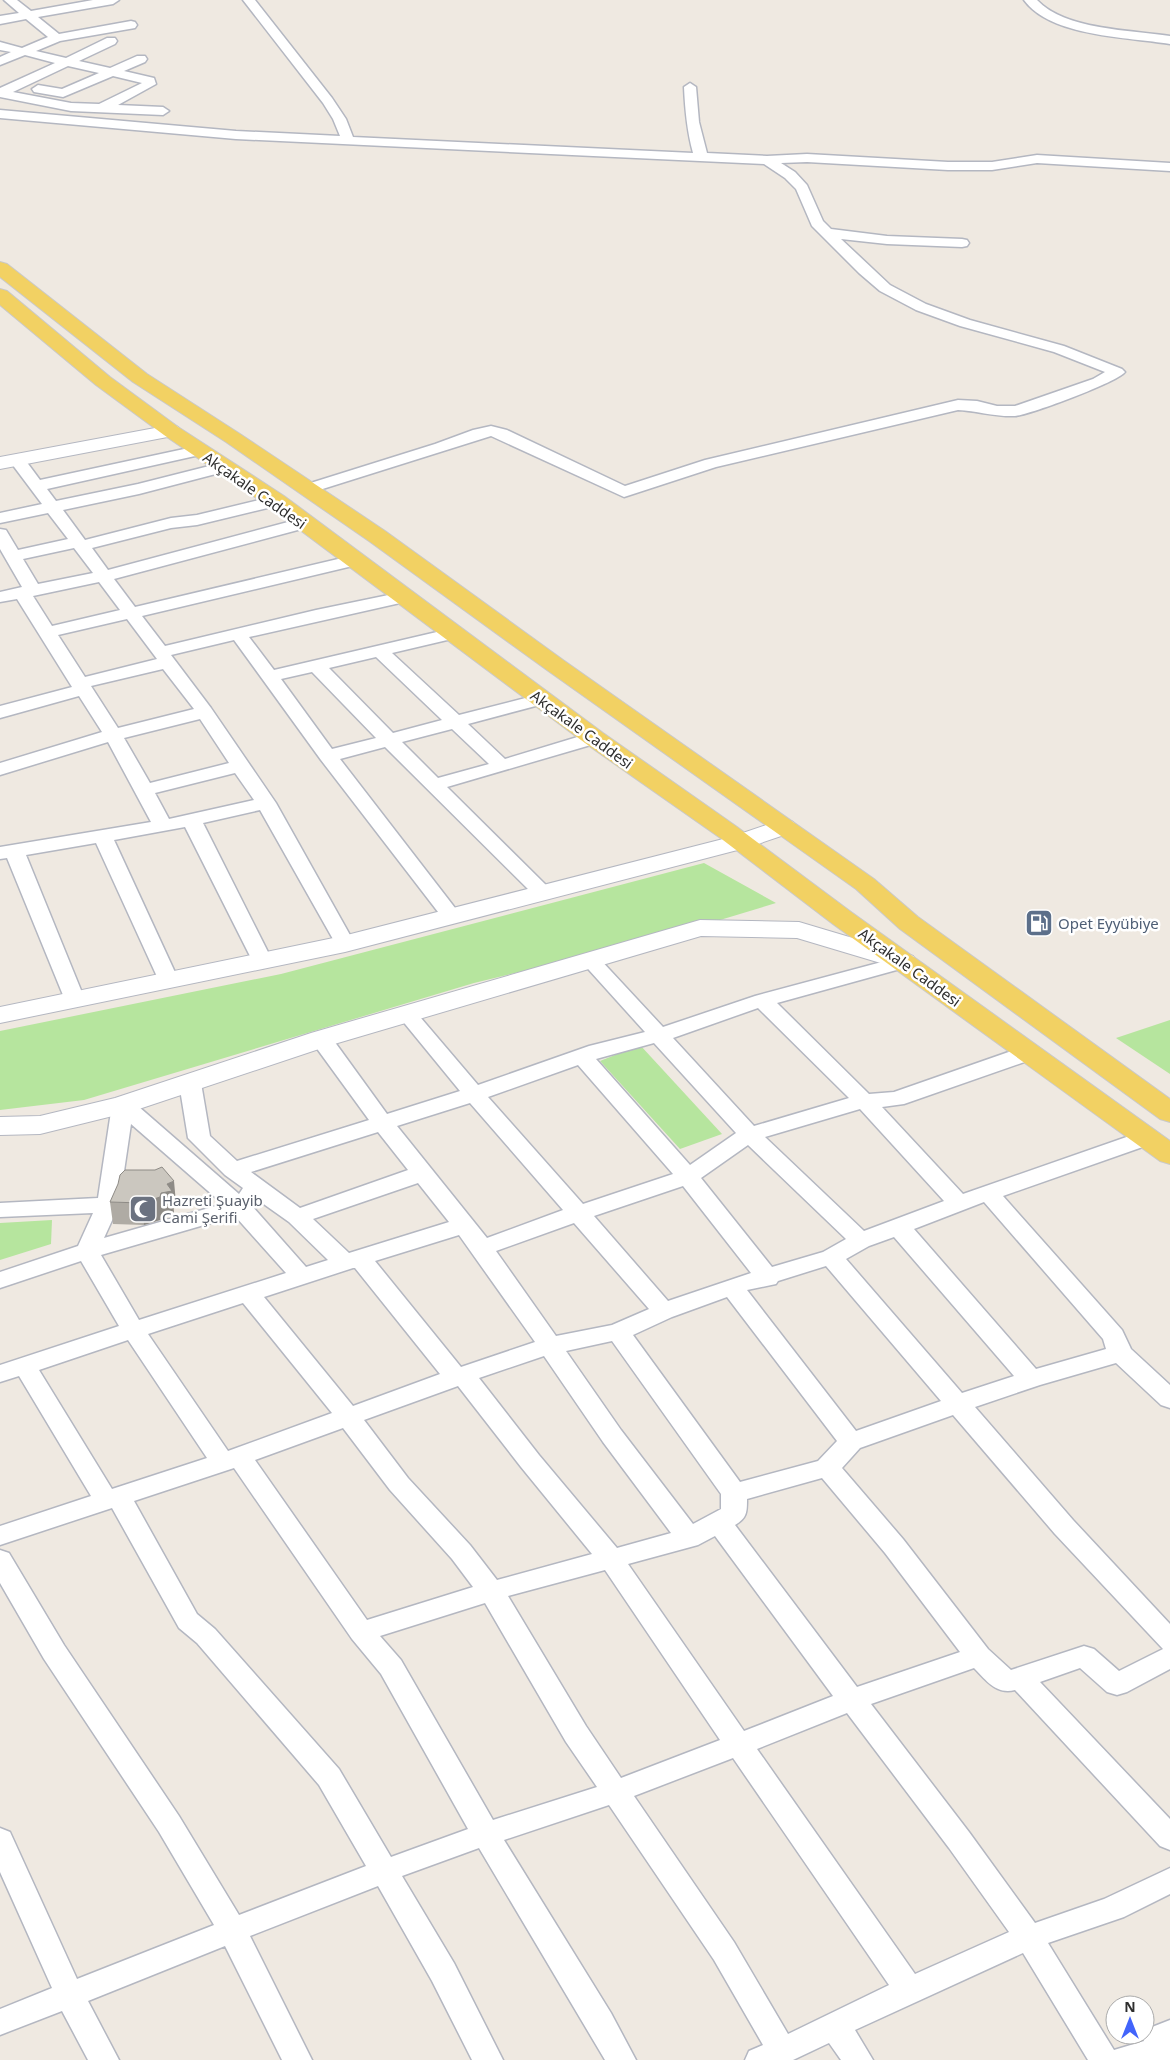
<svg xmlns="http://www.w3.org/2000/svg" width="1170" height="2060" viewBox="0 0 1170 2060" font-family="'Noto Sans',sans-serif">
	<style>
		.green { fill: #b6e59e }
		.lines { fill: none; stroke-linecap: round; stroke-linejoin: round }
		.minor-casing { stroke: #b4b7c1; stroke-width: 3 }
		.secondary-casing { stroke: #b4b7c1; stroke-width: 2 }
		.primary-casing { stroke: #c9c9c9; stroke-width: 2 }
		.minor { fill: #fff; fill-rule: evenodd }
		.secondary { fill: #fff; fill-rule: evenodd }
		.primary { fill: #f2d163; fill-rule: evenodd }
		.wall { fill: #afaba4 }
		.shaded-wall { fill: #8e8b86 }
		.building { fill: #cbc7bf; stroke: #8e8b86 }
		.labels { text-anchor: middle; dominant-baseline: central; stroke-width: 5; stroke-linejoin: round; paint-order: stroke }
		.street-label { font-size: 15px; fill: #2e2e2e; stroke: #fff }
		.service-label { font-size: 15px; fill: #4e5e75; stroke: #fff; text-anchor: start }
		.worship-label { font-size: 15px; fill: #5b616d; stroke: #fff; text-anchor: start }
	</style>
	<rect width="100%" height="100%" fill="#efe9e1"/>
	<!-- green -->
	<g class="green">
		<path d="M704,863L776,903L657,939L474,983L84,1100L0,1110V1031L281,974Z"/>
		<path d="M1170,1020V1074L1116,1038Z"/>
		<path d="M640,1045L722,1134L680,1149L600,1061Z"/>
		<path d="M52,1220L51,1244L0,1260V1223Z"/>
	</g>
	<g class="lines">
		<!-- minor casing -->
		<g class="minor-casing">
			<g id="minor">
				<path d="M4,0H17L31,11L93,0H119L113,4L38,17L59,34L131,21L135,22L137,25L135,28L60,41L36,51L66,58L107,38H115L117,41L115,44L79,61L110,68L137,56H145L147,59L145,62L124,71L154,78L156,84L118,105L163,107L169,111L163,115L71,111L0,97V88L55,63L25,55L0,65V57L11,52L0,50V42L22,48L48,37L26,19L0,24V16L19,13ZM68,66L99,73L62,89L38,85L32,89L34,92L63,97L113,76L142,83L99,104L71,103L13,92Z"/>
				<path d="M243,0H255L332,98L346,119L353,137L693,153C687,131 685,109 684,87L690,83L696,87L699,122L707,153L767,156L807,154L948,162H992L1037,155L1170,163V171L1037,163L992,170H948L807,162L781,163L795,172L807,185L823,221L831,229L887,236L962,239L967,240L969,243L967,246L962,247L887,244L841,239L890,285L926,304L970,320L1064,346L1122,369L1125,372C1118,382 1029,415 1015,416C996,417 977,411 958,410L716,467L624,497L491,436L313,492H301L299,489L301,486L435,444L473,430L491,426L507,430L625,486L705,460L958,400L977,401L997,406H1015L1093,379L1105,372L1054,352L960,326L916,310L880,291L859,273L812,226L796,189L785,178L764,164L236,139L0,118V110L236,131L340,136L333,119L323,103Z"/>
				<path d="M1024,0H1037C1065,30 1131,30 1170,36V44C1128,37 1051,37 1024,0Z"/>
				<path d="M198,446L204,448L206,451L204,454L47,489L56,501L138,484L225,462L231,464L233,467L231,470L139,494L63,510L85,540L171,518L197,515L276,496L282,498L284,501L282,504L276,506L197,525L171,528L92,548L108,570L303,518L309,519L311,523L309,527L114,579L135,607L355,555L361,556L363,560L361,564L142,616L165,646L316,610L403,592L409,593L412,597L409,601L249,637L274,670L454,628L460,629L463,633L460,637L392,653L459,715L541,694L547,695L550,699L547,703L468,724L505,759L594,732L601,734L603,738L601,742L447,787L550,889L553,893L550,897L543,899L536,897L385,747L340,759L462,917L459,921L452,923L445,921L321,760L234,640L171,655L211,708L276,803L355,944L352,948L345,950L338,948L260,810L203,823L273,962L270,966L263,968L256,966L253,962L185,827L114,840L179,981L176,985L169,987L162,985L159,981L96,843L26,855L85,1000L82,1004L75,1006L68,1004L65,1000L7,858L0,859V847L151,822L108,742L0,775V763L102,732L79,696L0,718V706L72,687L17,599L0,602V592L22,587L0,549V529L6,530L18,550L68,539L48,513L0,523V513L42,504L9,460L11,457H23L40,480ZM74,548L93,573L38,584L23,559ZM99,582L120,610L52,626L33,596ZM127,619L157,659L85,677L58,635ZM376,657L442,720L393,733L329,668ZM163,669L194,709L118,728L91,686ZM312,672L376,738L332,749L281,679ZM200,719L229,763L150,783L124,738ZM452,729L489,764L438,778L402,742ZM235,773L254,800L169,819L155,793Z"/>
				<path d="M590,954L597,956L663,1027L755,996L904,956L911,958L914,962L911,966L777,1003L869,1094L894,1092L1020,1048L1028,1046L1036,1048L1039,1053L1036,1058L904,1104L882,1107L963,1194L1138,1133L1146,1131L1154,1133L1157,1138L1154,1143L1003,1196L1122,1330L1131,1349L1170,1385V1408L1161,1405L1116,1363L1040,1385L975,1407L1073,1520L1170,1624V1669L1127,1692L1117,1695L1107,1692L1080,1668L1040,1682L1170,1819V1850L1160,1846L1015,1690C996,1695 986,1680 974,1668L871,1704L969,1832L1035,1923L1104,1899L1170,1868V1894L1124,1917L1048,1943L1114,2050L1144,2041L1143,2038L1147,2029L1170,2020V2060H1088L1023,1953L855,2030L873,2060H841L829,2043L793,2060H745L749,2051L763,2045L714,1960L609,1805L504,1840L611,2013L636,2060H605L479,1848L402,1876L454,1963L503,2060H472L432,1981L378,1886L250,1936L312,2060H282L225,1946L88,2001L119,2060H88L62,2011L0,2035V2009L52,1988L0,1872V1828L10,1832L77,1979L214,1925L159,1832L44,1659L0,1583V1550L9,1553L64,1645L179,1816L239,1915L366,1866L319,1785L197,1643L179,1628L112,1508L0,1545V1526L91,1496L19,1376L0,1382V1365L119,1326L81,1261L0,1288V1272L78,1246L93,1213L0,1217V1203L98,1198L112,1105L115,1100L123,1098L131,1100L239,1194L243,1188L225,1175L188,1138L179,1083L182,1078L190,1076L198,1078L201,1083L210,1136L237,1161L369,1120L310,1039L313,1034L321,1033L329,1034L387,1114L460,1091L401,1019L397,1015L401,1011L408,1009L415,1011L478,1085L589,1046L645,1032L580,960L583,956ZM758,1008L849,1098L754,1126L673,1038ZM654,1043L736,1133L690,1165L596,1059ZM578,1065L673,1174L583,1204L488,1097ZM470,1103L563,1210L487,1238L397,1126ZM860,1109L944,1201L864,1231L765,1137ZM131,1124L223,1204L104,1238L119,1205ZM378,1132L408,1170L300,1208L251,1172ZM748,1145L846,1239L823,1252L772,1267L701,1178ZM418,1183L449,1222L349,1253L313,1219ZM683,1186L751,1273L668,1301L594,1216ZM258,1200L289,1222L328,1260L306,1267L253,1207ZM984,1202L1103,1339L1106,1349L1036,1369L914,1229ZM235,1216L286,1273L139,1320L101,1255ZM574,1223L649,1309L612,1325L556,1336L496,1251ZM459,1235L535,1342L461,1367L375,1261ZM894,1237L1014,1376L962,1393L846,1259L869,1246ZM826,1266L941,1401L856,1431L747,1290L776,1284L778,1281ZM353,1268H355L440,1374L353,1406L264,1297ZM727,1297L837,1441L818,1461L740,1482L633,1335L672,1317ZM243,1303L332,1413L228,1451L148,1334ZM128,1340L207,1458L112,1489L39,1370ZM612,1341L721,1494V1509L693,1524L621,1430L566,1351ZM544,1356L603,1442L671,1533L617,1548L539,1455L479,1378ZM458,1386L521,1467L592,1554L497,1580L470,1545L408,1478L364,1420ZM953,1415L1055,1534L1163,1649L1119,1671L1094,1649L1084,1646L1011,1670L988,1649L903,1539L842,1468L860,1448ZM343,1428L390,1490L452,1559L473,1587L367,1620L255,1460ZM234,1468L352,1639L381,1674L468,1829L391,1857L339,1769L215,1629L197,1614L134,1501ZM822,1478L885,1553L960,1652L857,1687L735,1525C747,1518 747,1512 747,1499ZM715,1536L833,1696L744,1731L628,1564L698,1545ZM605,1570L720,1740L621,1778L586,1726L508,1596ZM485,1603L566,1742L597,1787L493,1820L401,1660L380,1636ZM847,1713L949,1848L1009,1932L915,1974L757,1749ZM733,1758L889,1985L788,2034L734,1942L634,1796Z"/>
			</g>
		</g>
		<!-- secondary casing -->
		<g class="secondary-casing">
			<g id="secondary">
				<path d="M171,425L178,427L181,431L178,435L0,469V457Z"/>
				<path d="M784,819L793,822L797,827L793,832L749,847L345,952L0,1023V1007L343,936L731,837Z"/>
				<path d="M700,920L799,922L913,956L917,962L913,968L904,970L797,938L701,936L331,1045L133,1111L40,1134L0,1135V1117L40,1116L115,1098L311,1033Z"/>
			</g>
		</g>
		<!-- primary casing -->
		<g class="primary-casing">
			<g id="primary">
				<path d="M0,262L7,264L147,374L240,434L385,531L563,660L874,879L918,917L1170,1099V1122L1160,1119L900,929L856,889L547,670L369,541L226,442L133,382L0,277Z"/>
				<path d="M0,289L7,291L110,377L178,427L284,496L603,733L737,827L851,912L1170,1141V1164L1160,1161L833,924L719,837L585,743L268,506L164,435L96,385L0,305Z"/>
			</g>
		</g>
		<!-- minor -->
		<use href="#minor" class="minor"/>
		<!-- secondary -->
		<use href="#secondary" class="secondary"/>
		<!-- primary -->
		<use href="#primary" class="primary"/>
	</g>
	<!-- wall -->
	<path class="wall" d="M110,1202L176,1203L173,1204L174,1213L163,1215V1219L144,1225L113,1224Z"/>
	<!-- shaded-wall -->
	<path class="shaded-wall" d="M174,1181L176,1203L173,1204L174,1213L163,1215V1219L144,1225L142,1203L161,1193L167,1184Z"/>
	<!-- building -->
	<path class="building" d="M162,1167L174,1181L167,1184L172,1191L161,1193L160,1197L142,1203L110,1202L118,1184L120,1175L125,1170H155Z"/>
	<!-- icons -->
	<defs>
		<g id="fuel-square" transform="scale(1.4375)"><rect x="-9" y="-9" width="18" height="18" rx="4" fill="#5c6f8a" stroke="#fff"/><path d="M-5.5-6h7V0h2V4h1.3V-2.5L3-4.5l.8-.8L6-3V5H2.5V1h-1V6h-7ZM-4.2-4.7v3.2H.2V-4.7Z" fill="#fff"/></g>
		<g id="mosque-square" transform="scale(1.4375)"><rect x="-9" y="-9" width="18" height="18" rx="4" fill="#6b7280" stroke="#fff"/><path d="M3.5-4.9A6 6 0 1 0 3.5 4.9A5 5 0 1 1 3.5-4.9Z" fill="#fff"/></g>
	</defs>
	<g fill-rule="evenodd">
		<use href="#fuel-square" x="1039" y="923"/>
		<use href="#mosque-square" x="143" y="1209"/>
	</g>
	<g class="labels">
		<!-- street labels -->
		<g class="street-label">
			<text transform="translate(255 490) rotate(35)">Akçakale Caddesi</text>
			<text transform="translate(582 729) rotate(36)">Akçakale Caddesi</text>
			<text transform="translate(910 967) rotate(36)">Akçakale Caddesi</text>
		</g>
		<!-- service labels -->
		<g class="service-label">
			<text x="1058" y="923">Opet Eyyübiye</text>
		</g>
		<!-- worship labels -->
		<g class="worship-label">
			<text x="162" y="1200">Hazreti Şuayib<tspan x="162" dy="17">Cami Şerifi</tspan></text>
		</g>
	</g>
	<!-- north arrow -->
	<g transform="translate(1130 2020)"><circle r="24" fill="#ffffff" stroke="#ababab"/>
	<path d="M0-4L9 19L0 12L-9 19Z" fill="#4264fb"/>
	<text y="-8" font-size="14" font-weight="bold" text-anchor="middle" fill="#2e2e2e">N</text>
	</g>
</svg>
